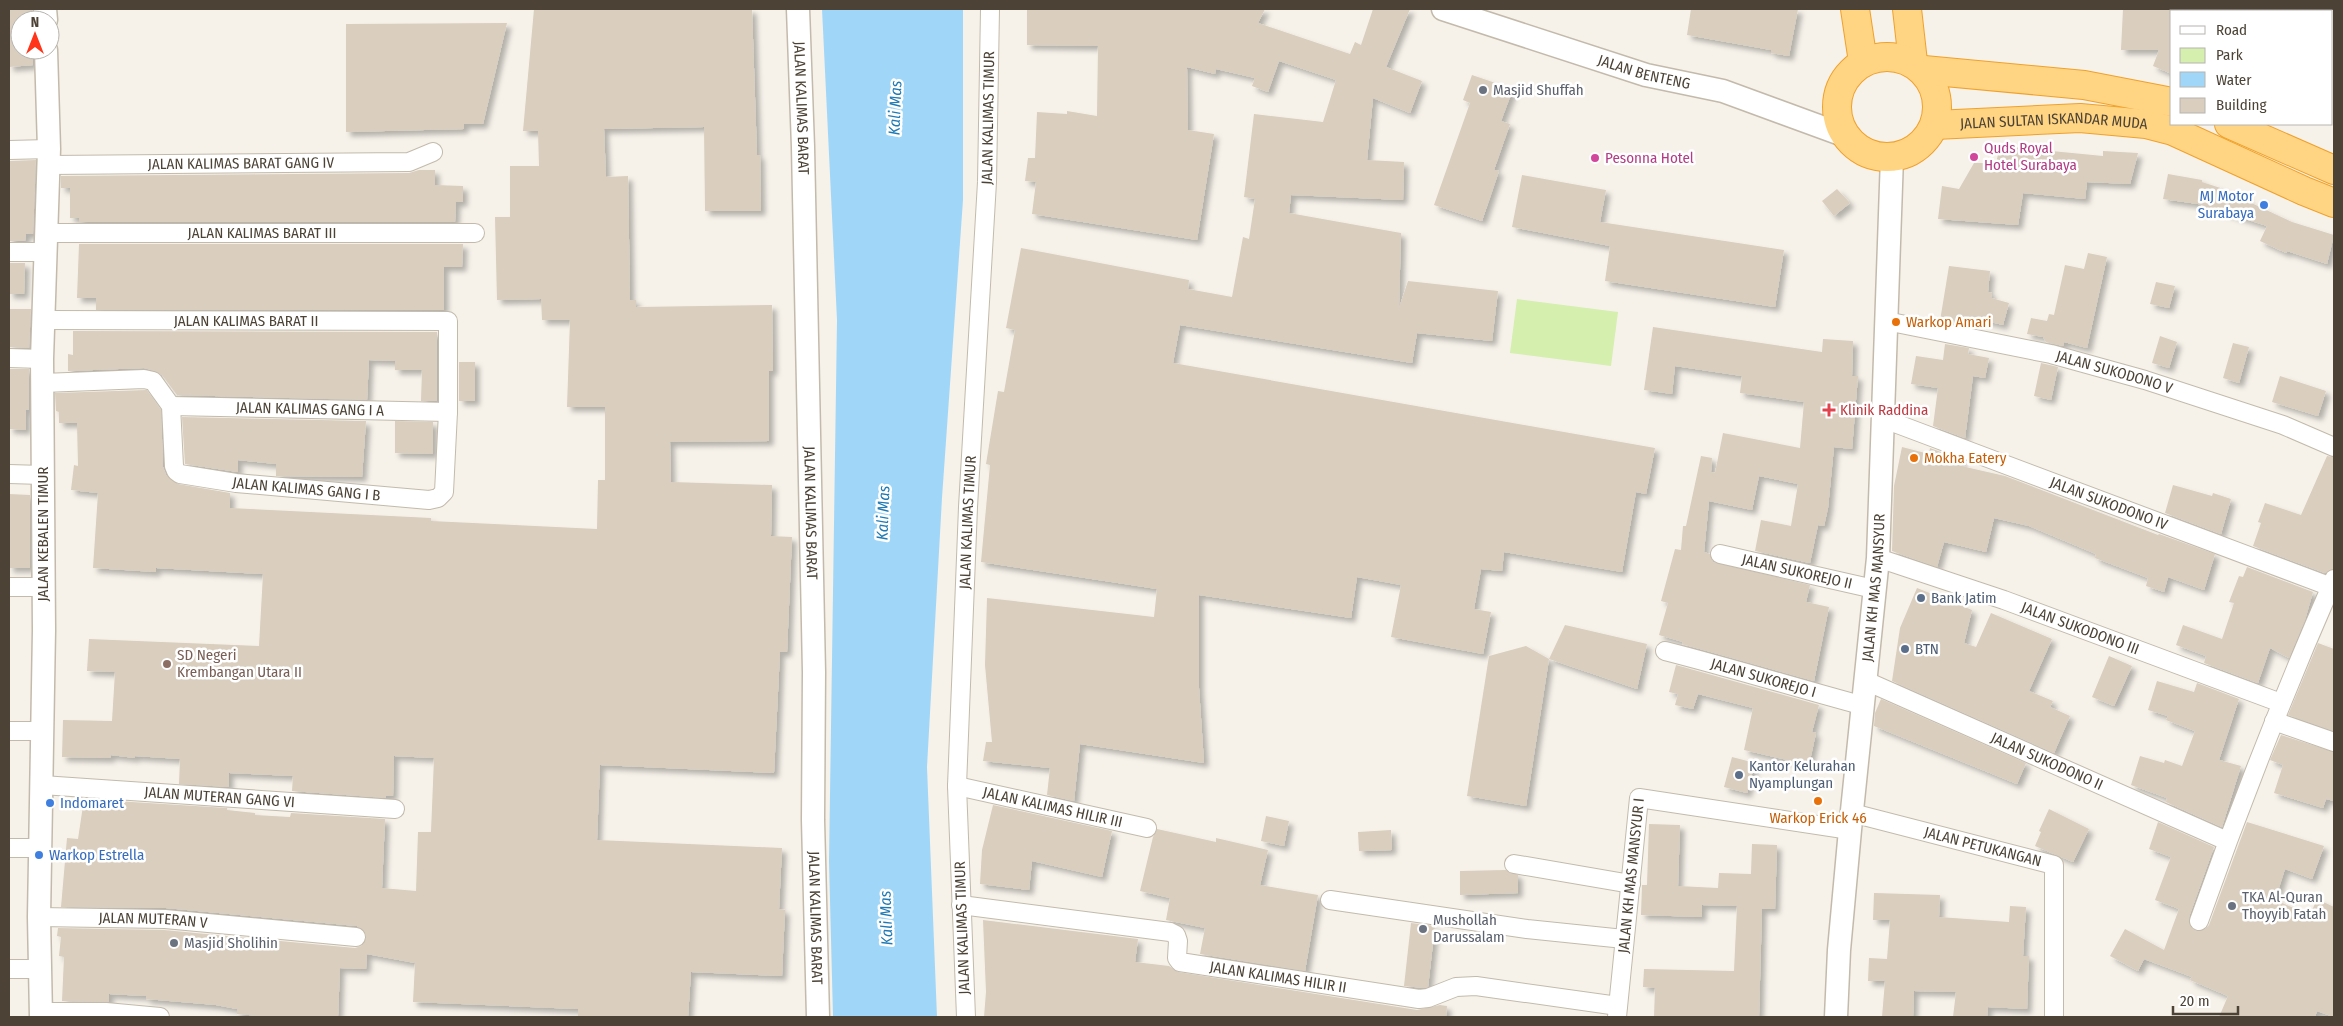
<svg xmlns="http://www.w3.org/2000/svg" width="2343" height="1026" viewBox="0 0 2343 1026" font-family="'Fira Sans Condensed',sans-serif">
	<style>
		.green { fill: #d4efae }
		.water { fill: #a0d7f9 }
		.building { fill: #dacebe; filter: url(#shadow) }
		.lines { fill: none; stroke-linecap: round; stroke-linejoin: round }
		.minor-casing { stroke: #c3baab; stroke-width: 20 }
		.tertiary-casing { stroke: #c3baab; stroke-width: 25 }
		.trunk-casing { stroke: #f0a12a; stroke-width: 30 }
		.minor { stroke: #fff; stroke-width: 18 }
		.tertiary { stroke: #fff; stroke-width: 22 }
		.trunk { stroke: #ffd483; stroke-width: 28 }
		.worship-dot { fill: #6b7280; stroke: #fff; stroke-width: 2 }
		.hotel-dot { fill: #d1479c; stroke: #fff; stroke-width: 2 }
		.shop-dot { fill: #3f7fe0; stroke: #fff; stroke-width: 2 }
		.food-dot { fill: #e8710a; stroke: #fff; stroke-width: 2 }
		.health-dot { fill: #e0444e; stroke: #fff; stroke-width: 2 }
		.service-dot { fill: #5c6f8a; stroke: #fff; stroke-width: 2 }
		.education-dot { fill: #8d6e63; stroke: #fff; stroke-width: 2 }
		.labels { text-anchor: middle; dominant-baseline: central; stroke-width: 5; stroke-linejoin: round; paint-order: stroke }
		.street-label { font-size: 15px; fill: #4c4336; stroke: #fff }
		.worship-label { font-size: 15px; fill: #5b616d; stroke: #fff; text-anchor: start }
		.hotel-label { font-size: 15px; fill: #b23c85; stroke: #fff; text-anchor: start }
		.shop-label { font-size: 15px; fill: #366cbe; stroke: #fff; text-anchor: start }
		.food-label { font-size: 15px; fill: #c56008; stroke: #fff; text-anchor: start }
		.health-label { font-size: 15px; fill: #be3a42; stroke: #fff; text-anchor: start }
		.service-label { font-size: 15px; fill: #4e5e75; stroke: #fff; text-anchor: start }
		.education-label { font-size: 15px; fill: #785e54; stroke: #fff; text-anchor: start }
		.water-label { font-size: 16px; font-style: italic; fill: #1f7ab4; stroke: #fff }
	</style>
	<defs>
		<filter id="shadow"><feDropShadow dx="4.5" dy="4.5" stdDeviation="2.5" flood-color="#0004"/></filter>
	</defs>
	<rect width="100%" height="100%" fill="#f6f2ea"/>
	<!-- green -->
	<path class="green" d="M1517,299L1618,312L1611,366L1510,353Z"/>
	<!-- water -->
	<path class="water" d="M822,9H963V200L942,498L927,767L937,1017H833L829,862L837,320Z"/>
	<!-- building -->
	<g class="building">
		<path d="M9,9H32L33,20H20V50H33V65L9,67Z"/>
		<path d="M534,9H752L757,155H760L761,211H705L704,127L604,129L606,177L628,176L630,300H636V307L772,305L773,371H769V441L670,442L671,482L772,485L771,536L792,537L787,652H780L774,773L600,765L597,840L782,848L779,909L785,910L782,976L691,972L688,1017H578V1009L413,1002L415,963L367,954L366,969L340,968L338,1017H272L237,1014V1009L216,1005L146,999V996L127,995L109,994V1002L62,1001L64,957L59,956L61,937L57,936L58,928L164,930L355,948L361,946L366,938L365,932L357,926L166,908L61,907L67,838L78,839L84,799L227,808V810L255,813V815L290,817L291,813L385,819L382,888L416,891L418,832H431L434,758L394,756L393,796H386V798L292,791L293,776L229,773V787L179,784L180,759L135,756V758L111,755L110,758L62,757L63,720L112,721L115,672L87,671L89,639L259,646L263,574L156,568V572L93,568L98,493L71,490L74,465L78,466L77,423H59V412L56,411L55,393L147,390L161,410L163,467L166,475L178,484L230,493V508L431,518V521L597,529L598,480H605V407H567L570,320H542L541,299L497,300L495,217H510V166H539L538,131H523Z"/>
		<path d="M1027,9H1265L1258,23L1350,54L1355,42L1361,45L1373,9H1410L1386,67L1422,81L1410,113L1373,98L1367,160L1404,162L1403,200L1291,195L1289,213L1401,233L1399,308L1408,281L1498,291L1492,341L1417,333L1412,363L1180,325L1173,363L1655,448L1646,494L1636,492L1622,572L1504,552L1502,571L1481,569L1474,609L1491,612L1483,654L1391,637L1401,585L1357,577L1351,618L1199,595V688L1204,763L1080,744L1074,801L1047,795L1050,768L983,761L986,742H992L985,665L987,598L1154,617L1157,589L981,562L990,465L986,464L998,391L1004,392L1015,330L1006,328L1021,248L1189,280L1188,289L1232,297L1243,237L1249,239L1255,199L1244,197L1254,114L1323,122L1336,80L1279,61L1268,92L1252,86L1255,78L1216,69L1215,74L1187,67L1188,130L1214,134L1197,240L1032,214L1036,182L1025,181L1028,158H1035L1037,112L1067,114V111L1097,116L1098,46L1027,45Z"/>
		<path d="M1691,9H1798L1789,56L1771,53V50L1687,35Z"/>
		<path d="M2123,9H2172V74L2153,66L2159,50H2121Z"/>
		<path d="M507,23L483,124H464V129L346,132V24Z"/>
		<path d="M1472,75L1513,89L1501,121L1510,124L1494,170L1499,171L1482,221L1434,205L1470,103L1463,100Z"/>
		<path d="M2000,146L2103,156V151L2138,153L2130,184L2087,182L2085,199L2023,193L2018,225L1938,219L1942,186L1959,189L1974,163H1996Z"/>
		<path d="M36,160L33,234H26L25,241H9V161Z"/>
		<path d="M419,170H435V185L463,186V202H456L455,222H79V218H70V188H61V176L409,173Z"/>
		<path d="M2168,174L2202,180V182L2248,197L2247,201L2292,222L2334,235L2327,264L2287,251L2286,253L2260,241L2267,226L2198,204L2163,199Z"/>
		<path d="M1522,175L1606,190L1600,222L1784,250L1775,307L1605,281L1610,246L1512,227Z"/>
		<path d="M1837,189L1850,203L1834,216L1822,201Z"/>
		<path d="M79,244H463L462,267H444V310H96V298H77Z"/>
		<path d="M2088,253L2107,257L2087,348L2064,342L2063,346L2046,342L2043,337L2027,334L2031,318L2047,321L2049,314L2054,315L2065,265L2084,269Z"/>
		<path d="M9,263H25L24,294H9Z"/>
		<path d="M1949,266L1990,271L1988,292L1992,293L1991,298L2009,303L2003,325L1974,318L1973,328L1940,321Z"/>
		<path d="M2156,282L2175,286L2169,308L2150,304Z"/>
		<path d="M9,309H31L29,348L9,347Z"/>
		<path d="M1653,327L1822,352L1823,339L1853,341L1852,376H1858L1852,449L1834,447L1828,508L1824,526L1818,525L1810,563L1755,551L1761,520L1791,526L1798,484L1759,476L1752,510L1709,501L1704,552L1710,554L1713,562L1810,585L1806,602L1829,607L1814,681L1682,644L1683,642L1659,635L1668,603L1661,601L1675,549L1681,550L1683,526H1686L1701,456L1712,458L1711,472L1715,473L1723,433L1800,448L1804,402L1740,393L1742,376L1675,366L1672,394L1644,390Z"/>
		<path d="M73,331L437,332V401H421L422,370H395V361L369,360L367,400L177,395L162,375L155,371L144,368L68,371V354L73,355Z"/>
		<path d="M2160,336L2177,342L2169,368L2152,363Z"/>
		<path d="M2233,343L2249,347L2239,383L2223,378Z"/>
		<path d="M1945,344L1969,348L1968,354L1989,358L1985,378L1973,376L1965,438L1933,426L1938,388L1911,384L1916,356L1943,360Z"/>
		<rect x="459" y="362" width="16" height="39"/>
		<path d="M2041,363L2058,367L2051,400L2034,396Z"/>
		<path d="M9,369H29V410H26V430L9,429Z"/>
		<path d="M2280,376L2326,391L2318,416L2272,402Z"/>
		<path d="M182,417L366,421L362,477L276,476V464L238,460V472L185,464Z"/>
		<path d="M395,421L433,422V454L395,453Z"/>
		<path d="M1902,447L1929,454L1930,448L1962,460L1961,466L2005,476L2158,535L2159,534L2215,554L2204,590L2168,577L2164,592L2146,586L2148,578L2095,558L2096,554L2029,526L1994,518L1986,552L1944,542L1937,567L1892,551L1894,486Z"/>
		<path d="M2327,456L2334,457V569L2325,573L2253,546L2261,523L2258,522L2265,503L2301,515Z"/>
		<path d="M2173,485L2212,496L2213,493L2231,499L2221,534L2165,513Z"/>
		<path d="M9,494L30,495V568H9Z"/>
		<path d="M2247,567L2313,592L2305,620L2289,658L2270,648L2258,683L2204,663L2206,656L2176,645L2183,625L2222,639L2234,603L2229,602L2239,576L2243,577Z"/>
		<path d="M1917,588L1972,610L1964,643L1976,647L1991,613L2052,639L2029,691L2053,701L2050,707L2070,716L2054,753L1892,681L1900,628Z"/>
		<path d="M1565,625L1647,644L1637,689L1549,659Z"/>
		<path d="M2318,643L2334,649V731L2288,715Z"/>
		<path d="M1526,646L1549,659L1526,806L1467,796L1489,656Z"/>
		<path d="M2109,656L2132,666L2114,706L2092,697Z"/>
		<path d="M1676,665L1819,705L1812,732L1816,733L1809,765L1744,750L1753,708L1698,694L1693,709L1675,705L1678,694L1669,692Z"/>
		<path d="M2157,681L2194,692L2197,683L2239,699L2219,760L2241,766L2222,827L2166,802L2167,798L2131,785L2140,756L2164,763L2165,760L2182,766L2195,731L2166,720L2168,716L2148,710Z"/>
		<path d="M1881,699L2026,763L2017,784L1874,726L1875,713Z"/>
		<path d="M2281,735L2334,752V801L2326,799L2323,808L2274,793L2283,765L2270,760Z"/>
		<path d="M1732,757L1755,763L1747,793L1724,787Z"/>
		<path d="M993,805L1112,831L1102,877L1032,861L1029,890L980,884L982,850Z"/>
		<path d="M2049,809L2089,829L2073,862L2035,846L2041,832L2039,831Z"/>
		<path d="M1266,816L1289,821L1284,846L1261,841Z"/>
		<path d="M2158,822L2214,847L2189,917L2191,927L2196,931L2205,929L2209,925L2247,822L2324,846L2312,879L2285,869L2275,900L2310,915L2317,899L2334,907V1017L2317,1011L2315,1017H2219L2228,996L2190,980L2192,977L2144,959L2138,971L2110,956L2125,929L2164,950L2179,909L2155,900L2171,857L2149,849Z"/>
		<path d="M1649,824L1680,825L1678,886L1718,888L1719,873L1751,874L1752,844L1777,845L1775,909H1762L1759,1017H1654L1655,988L1643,987L1644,969L1734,971L1737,906L1702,905V917L1641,915L1642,885H1647Z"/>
		<path d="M1157,829L1216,842V838L1268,850L1260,885L1318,895L1305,971L1200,954L1205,928L1166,920L1170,898L1140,891L1153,837Z"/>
		<path d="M1391,830L1392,850L1359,851L1358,832Z"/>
		<path d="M1506,870L1518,875V893L1460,895V871Z"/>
		<path d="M1874,893L1940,895L1939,917L2009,922L2010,906L2026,907L2023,956H2029L2027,1009L1988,1007L1987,1017H1953L1956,992L1914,991L1913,1017H1882L1885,981H1868L1869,958L1887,959L1890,920H1873Z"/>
		<path d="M983,920L1138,939L1135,962L1169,966L1178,972L1417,1010L1440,1005L1447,1006L1446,1017H984L986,992Z"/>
		<path d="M1411,923L1435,926L1428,987L1425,988L1404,986Z"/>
	</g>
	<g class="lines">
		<!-- minor casing -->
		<g class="minor-casing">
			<g id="minor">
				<path d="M2219,11L2220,9"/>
				<path d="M9,150L49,149"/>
				<path id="s1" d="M49,165L409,162L433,152"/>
				<path id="s2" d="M48,233H475"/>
				<path d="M9,252H47"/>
				<path id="s3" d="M1886,321L2051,354L2145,380L2283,425L2334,447"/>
				<path d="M9,358L42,359"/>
				<path id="s4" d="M43,383L144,379L153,381L171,406L174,466L176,471L180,474L236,483L429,500L438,498L444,492L448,412V321L45,320"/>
				<path id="s5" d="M171,406L448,412"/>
				<path id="s6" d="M1884,419L2334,588"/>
				<path d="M9,474L42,475"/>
				<path id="s7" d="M1720,554L1874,589"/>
				<path id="s8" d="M1878,558L2004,600L2281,703"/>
				<path d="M9,587H43"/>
				<path id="s9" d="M1665,651C1732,668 1797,688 1864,706"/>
				<path id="s10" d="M1866,681L2227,841"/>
				<path d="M2274,721L2334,742"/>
				<path d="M9,731H42"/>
				<path id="s11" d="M42,785L395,809"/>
				<path id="s12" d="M957,786L1147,828"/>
				<path id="s13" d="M1852,813L2054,865V1017"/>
				<path d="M9,848H40"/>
				<path d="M1514,864L1631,884"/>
				<path d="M1330,900L1527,929L1624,939"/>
				<path id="s14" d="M961,905L1170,932L1176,935L1178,941L1177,958L1180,962L1419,999L1428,998L1456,987L1476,986L1618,1006"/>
				<path id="s15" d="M39,917L165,919L356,937"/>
				<path d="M2199,921C2240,805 2285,691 2334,579"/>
				<path d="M9,969H40"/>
				<path d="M41,1012H106L160,1017"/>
				<path id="s16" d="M966,1017L957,786L968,507L987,182L990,9"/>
				<path id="s17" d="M1617,1017L1639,798L1850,830"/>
			</g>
		</g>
		<!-- tertiary casing -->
		<g class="tertiary-casing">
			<g id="tertiary">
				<path d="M45,9L46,20"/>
				<path id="s18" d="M798,9L803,147L814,672L813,820L818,1017"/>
				<path id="s19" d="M1443,9L1646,75L1723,91L1846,136"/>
				<path d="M41,1017L39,917L44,630L42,359L49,149L46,50"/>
				<path id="s20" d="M1836,1017L1839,950L1850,830L1878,558L1892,157"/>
			</g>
		</g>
		<!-- trunk casing -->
		<g class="trunk-casing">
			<g id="trunk">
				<path d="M1855,9L1863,62"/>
				<path d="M1907,9L1913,62"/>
				<circle cx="1887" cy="107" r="50"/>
				<path d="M1924,70L2084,85L2172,102"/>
				<path d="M2229,124L2334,170"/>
				<path id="s21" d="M1935,125L2080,118L2146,124L2173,131L2304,191L2334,203"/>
			</g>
		</g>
		<!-- minor -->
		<use href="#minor" class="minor"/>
		<!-- tertiary -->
		<use href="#tertiary" class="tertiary"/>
		<!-- trunk -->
		<use href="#trunk" class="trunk"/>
	</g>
	<!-- markers -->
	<g class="worship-dot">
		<circle cx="1483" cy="90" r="5"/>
		<circle cx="2232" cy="906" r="5"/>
		<circle cx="1423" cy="929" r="5"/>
		<circle cx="174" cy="943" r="5"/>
	</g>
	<g class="hotel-dot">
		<circle cx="1974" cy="157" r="5"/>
		<circle cx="1595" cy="158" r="5"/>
	</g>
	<g class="shop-dot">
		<circle cx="2264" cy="205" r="5"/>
		<circle cx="50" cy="803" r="5"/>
		<circle cx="39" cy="855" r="5"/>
	</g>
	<g class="food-dot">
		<circle cx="1896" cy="322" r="5"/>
		<circle cx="1914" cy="458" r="5"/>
		<circle cx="1818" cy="801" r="5"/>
	</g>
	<path class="health-dot" d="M1826.5 402.5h5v5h5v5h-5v5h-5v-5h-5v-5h5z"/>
	<g class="service-dot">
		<circle cx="1921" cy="598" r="5"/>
		<circle cx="1905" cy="649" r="5"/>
		<circle cx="1739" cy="775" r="5"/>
	</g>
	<circle class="education-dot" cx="167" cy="664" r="5"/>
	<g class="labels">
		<!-- street labels -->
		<g class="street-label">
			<text stroke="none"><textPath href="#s19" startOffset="211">JALAN BENTENG</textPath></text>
			<text stroke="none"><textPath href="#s18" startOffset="99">JALAN KALIMAS BARAT</textPath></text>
			<text stroke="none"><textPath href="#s16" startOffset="900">JALAN KALIMAS TIMUR</textPath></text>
			<text stroke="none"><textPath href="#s21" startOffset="119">JALAN SULTAN ISKANDAR MUDA</textPath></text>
			<text stroke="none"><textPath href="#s1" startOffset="192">JALAN KALIMAS BARAT GANG IV</textPath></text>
			<text stroke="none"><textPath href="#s2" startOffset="214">JALAN KALIMAS BARAT III</textPath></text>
			<text x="246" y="321">JALAN KALIMAS BARAT II</text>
			<text stroke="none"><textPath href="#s3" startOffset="234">JALAN SUKODONO V</textPath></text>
			<text stroke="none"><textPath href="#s5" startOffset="139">JALAN KALIMAS GANG I A</textPath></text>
			<text stroke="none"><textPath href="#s4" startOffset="339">JALAN KALIMAS GANG I B</textPath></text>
			<text stroke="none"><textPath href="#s6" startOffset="240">JALAN SUKODONO IV</textPath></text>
			<text stroke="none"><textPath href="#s18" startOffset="504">JALAN KALIMAS BARAT</textPath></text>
			<text stroke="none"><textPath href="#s16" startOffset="495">JALAN KALIMAS TIMUR</textPath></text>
			<text transform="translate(43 534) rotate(-90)">JALAN KEBALEN TIMUR</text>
			<text stroke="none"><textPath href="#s7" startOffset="79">JALAN SUKOREJO II</textPath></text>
			<text stroke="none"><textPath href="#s20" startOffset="431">JALAN KH MAS MANSYUR</textPath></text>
			<text stroke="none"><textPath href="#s8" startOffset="214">JALAN SUKODONO III</textPath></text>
			<text stroke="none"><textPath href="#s9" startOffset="102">JALAN SUKOREJO I</textPath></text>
			<text stroke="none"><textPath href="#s10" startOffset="198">JALAN SUKODONO II</textPath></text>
			<text stroke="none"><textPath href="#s11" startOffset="178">JALAN MUTERAN GANG VI</textPath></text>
			<text stroke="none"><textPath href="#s12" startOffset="98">JALAN KALIMAS HILIR III</textPath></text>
			<text stroke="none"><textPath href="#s13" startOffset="135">JALAN PETUKANGAN</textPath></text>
			<text stroke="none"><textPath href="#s17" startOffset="142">JALAN KH MAS MANSYUR I</textPath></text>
			<text stroke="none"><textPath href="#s18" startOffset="909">JALAN KALIMAS BARAT</textPath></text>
			<text stroke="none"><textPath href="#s15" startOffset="114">JALAN MUTERAN V</textPath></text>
			<text transform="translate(962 928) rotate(-92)">JALAN KALIMAS TIMUR</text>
			<text stroke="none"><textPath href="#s14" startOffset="345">JALAN KALIMAS HILIR II</textPath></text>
		</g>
		<!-- worship labels -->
		<g class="worship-label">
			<text x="1493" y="90">Masjid Shuffah</text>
			<text x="2242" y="897">TKA Al-Quran<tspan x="2242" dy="17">Thoyyib Fatah</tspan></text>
			<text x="1433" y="920">Mushollah<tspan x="1433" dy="17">Darussalam</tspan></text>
			<text x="184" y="943">Masjid Sholihin</text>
		</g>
		<!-- hotel labels -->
		<g class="hotel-label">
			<text x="1984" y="148">Quds Royal<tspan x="1984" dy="17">Hotel Surabaya</tspan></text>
			<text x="1605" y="158">Pesonna Hotel</text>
		</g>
		<!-- shop labels -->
		<g class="shop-label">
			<text x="2254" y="196" text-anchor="end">MJ Motor<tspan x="2254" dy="17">Surabaya</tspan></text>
			<text x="60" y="803">Indomaret</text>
			<text x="49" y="855">Warkop Estrella</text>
		</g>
		<!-- food labels -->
		<g class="food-label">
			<text x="1906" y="322">Warkop Amari</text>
			<text x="1924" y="458">Mokha Eatery</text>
			<text x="1818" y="818" text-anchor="middle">Warkop Erick 46</text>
		</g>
		<!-- health labels -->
		<g class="health-label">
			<text x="1840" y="410">Klinik Raddina</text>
		</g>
		<!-- service labels -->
		<g class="service-label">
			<text x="1931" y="598">Bank Jatim</text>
			<text x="1915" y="649">BTN</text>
			<text x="1749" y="766">Kantor Kelurahan<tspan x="1749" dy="17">Nyamplungan</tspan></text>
		</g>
		<!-- education labels -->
		<g class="education-label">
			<text x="177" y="655">SD Negeri<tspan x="177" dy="17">Krembangan Utara II</tspan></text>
		</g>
		<!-- water labels -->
		<g class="water-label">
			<text transform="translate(895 108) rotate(-88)">Kali Mas</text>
			<text transform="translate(883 513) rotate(-88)">Kali Mas</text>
			<text transform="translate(886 918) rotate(-92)">Kali Mas</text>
		</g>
	</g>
	<!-- border -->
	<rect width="2343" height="1026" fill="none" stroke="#4c4336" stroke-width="20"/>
	<!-- legend -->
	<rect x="2170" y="10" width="162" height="115" fill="#ffffff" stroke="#b7b4af"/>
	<rect x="2180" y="26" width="25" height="8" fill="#ffffff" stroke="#b7b4af"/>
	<text x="2216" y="35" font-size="15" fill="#4c4336">Road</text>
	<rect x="2180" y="48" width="25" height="15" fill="#d4efae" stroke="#b7b4af"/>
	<text x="2216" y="60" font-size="15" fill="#4c4336">Park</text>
	<rect x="2180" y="72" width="25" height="15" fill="#a0d7f9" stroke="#b7b4af"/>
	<text x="2216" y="85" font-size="15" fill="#4c4336">Water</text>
	<rect x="2180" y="98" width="25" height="15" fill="#dacebe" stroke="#b7b4af"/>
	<text x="2216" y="110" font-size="15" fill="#4c4336">Building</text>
	<!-- north arrow -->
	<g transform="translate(35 35)"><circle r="24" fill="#ffffff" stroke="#b7b4af"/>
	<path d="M0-4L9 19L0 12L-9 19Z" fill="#ff3418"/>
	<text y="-8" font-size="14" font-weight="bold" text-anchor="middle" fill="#4c4336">N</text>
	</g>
	<!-- scale -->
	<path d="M2173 1006v8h65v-8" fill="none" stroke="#4c4336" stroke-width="2.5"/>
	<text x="2180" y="1006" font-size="15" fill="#4c4336" stroke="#ffffff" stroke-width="4" paint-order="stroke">20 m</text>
</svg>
